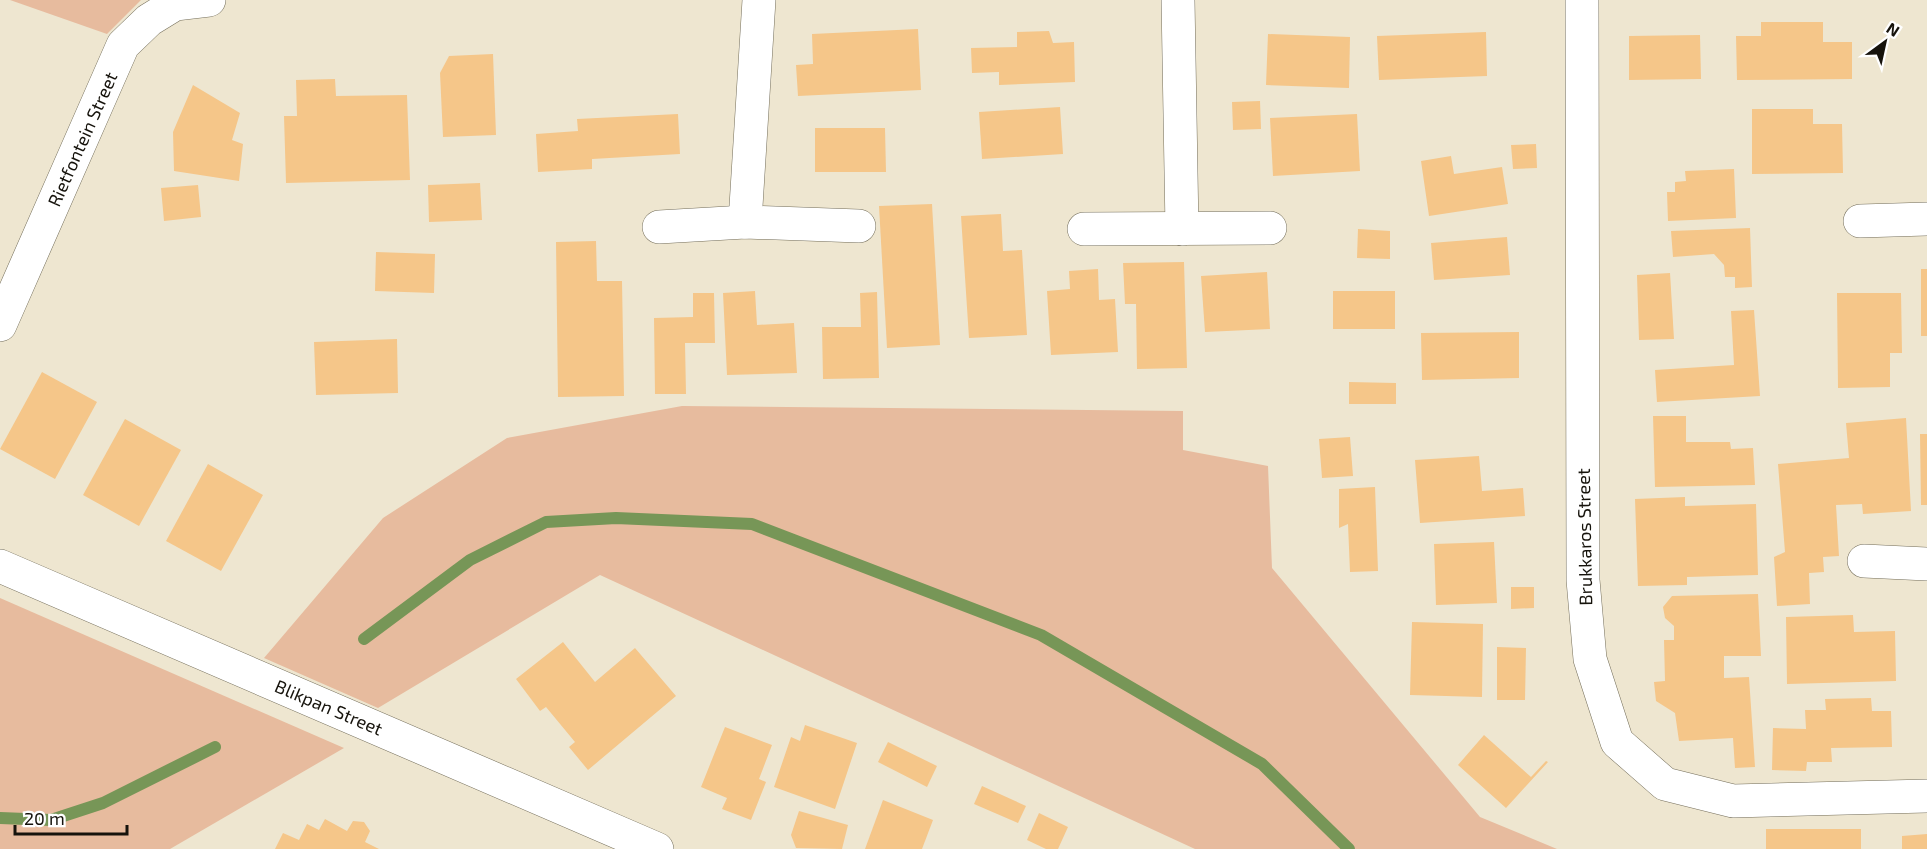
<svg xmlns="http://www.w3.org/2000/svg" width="1927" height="849" viewBox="0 0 1927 849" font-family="'Exo 2',sans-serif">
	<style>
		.green { fill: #e7bb9e }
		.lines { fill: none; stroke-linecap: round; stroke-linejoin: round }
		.stream { stroke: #779657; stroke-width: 12 }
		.building { fill: #f5c689 }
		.minor-casing { stroke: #746e5a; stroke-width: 34 }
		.minor { stroke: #fff; stroke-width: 33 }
		.labels { text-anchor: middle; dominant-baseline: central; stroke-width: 6; stroke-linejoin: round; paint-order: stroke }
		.street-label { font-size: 18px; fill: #16130c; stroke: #fff }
	</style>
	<rect width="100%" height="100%" fill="#eee6d0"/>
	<!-- green -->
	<g class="green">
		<path d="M10,0H141L107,34Z"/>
		<path d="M682,406L1183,411V450L1268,466L1272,568L1480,817L1557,849H1195L600,575L378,708L264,658L383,518L507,438Z"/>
		<path d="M0,598L344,748L170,849H0Z"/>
	</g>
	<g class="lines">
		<!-- stream -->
		<g class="stream">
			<path d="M364,639L470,560L546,522L616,518L752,524L1041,635L1262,764L1349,849"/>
			<path d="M0,818L51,820L103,803L215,747"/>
		</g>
	</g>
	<!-- building -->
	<g class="building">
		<path d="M1761,22H1823V42H1852V79L1737,80L1736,36H1761Z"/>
		<path d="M918,29L921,90L798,96L796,65L813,64L812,34Z"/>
		<path d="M1049,31L1053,43L1074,42L1075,82L999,85V72L972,73L971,48L1017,47V32Z"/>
		<path d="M1486,32L1487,76L1379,80L1377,36Z"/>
		<path d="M1268,34L1350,37L1349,88L1266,85Z"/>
		<path d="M1700,35L1701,79L1629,80V36Z"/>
		<path d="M493,54L496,135L443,137L440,73L449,56Z"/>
		<path d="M335,79L336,96L407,95L410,180L286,183L284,116H297L296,80Z"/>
		<path d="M193,85L240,113L232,140L243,144L239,181L174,171L173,132Z"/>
		<path d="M1260,101L1261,129L1233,130L1232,102Z"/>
		<path d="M1060,107L1063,154L982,159L979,112Z"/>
		<path d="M1752,109H1813V124H1842L1843,173L1752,174Z"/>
		<path d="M678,114L680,154L592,159V169L538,172L536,134L578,131L577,119Z"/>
		<path d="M1357,114L1360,171L1273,176L1270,118Z"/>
		<path d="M815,128H885L886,172H815Z"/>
		<path d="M1536,144L1537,168L1513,169L1511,145Z"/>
		<path d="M1451,156L1454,174L1502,167L1508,204L1429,216L1421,161Z"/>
		<path d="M1734,169L1736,218L1668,221L1667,192H1675V182L1686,181L1685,171Z"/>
		<path d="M480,183L482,220L429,222L428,185Z"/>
		<path d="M198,185L201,217L164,221L161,188Z"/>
		<path d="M932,204L940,345L887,348L879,206Z"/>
		<path d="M1001,214L1003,251L1022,250L1027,335L969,338L961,216Z"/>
		<path d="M1750,228L1752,287L1735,288V277H1725L1724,265L1714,254L1673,257L1671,231Z"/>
		<path d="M1358,229L1390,231V259L1357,258Z"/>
		<path d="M1507,237L1510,275L1434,280L1431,243Z"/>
		<path d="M596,241L597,281H622L624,396L558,397L556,242Z"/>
		<path d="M376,252L435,254L434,293L375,291Z"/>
		<path d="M1184,262L1187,368L1137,369L1136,304H1125L1123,263Z"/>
		<path d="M1098,269L1099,300L1115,299L1118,352L1051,355L1047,291L1070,289L1069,271Z"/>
		<rect x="1921" y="269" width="6" height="67"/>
		<path d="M1267,272L1270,329L1205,332L1201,276Z"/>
		<path d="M1670,273L1674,339L1639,340L1637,275Z"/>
		<path d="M755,291L757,325L794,323L797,373L727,375L723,293Z"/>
		<rect x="1333" y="291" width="62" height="38"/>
		<path d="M877,292L879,378L823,379L822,327H861L860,293Z"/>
		<path d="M693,293H714L715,343H685L686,394H655L654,318L693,317Z"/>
		<path d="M1837,293H1901L1902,353H1890V387L1838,388Z"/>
		<path d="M1754,310L1760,396L1657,402L1655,370L1734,365L1731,311Z"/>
		<path d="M1519,332V378L1422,380L1421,333Z"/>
		<path d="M397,339L398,393L316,395L314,342Z"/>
		<path d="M42,372L97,402L55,479L0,449Z"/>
		<path d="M1349,382L1396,383V404H1349Z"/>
		<path d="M1653,416H1686V442H1730L1731,449L1753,448L1755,485L1655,487Z"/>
		<path d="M1906,418L1911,511L1863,514L1862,504L1836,505L1839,556L1823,557L1824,572L1809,573L1810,604L1777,606L1774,557L1785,552L1778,464L1849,458L1846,423Z"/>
		<path d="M125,419L181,450L139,526L83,495Z"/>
		<path d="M1920,434H1927V505H1921Z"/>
		<path d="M1350,437L1353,476L1322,478L1319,439Z"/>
		<path d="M1479,456L1482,491L1523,488L1525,516L1420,523L1415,460Z"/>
		<path d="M208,464L263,495L221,571L166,541Z"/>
		<path d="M1375,487L1378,571L1350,572L1348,524L1339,528V489Z"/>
		<path d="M1685,497V506L1756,504L1758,575L1687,577V585L1638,586L1635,499Z"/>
		<path d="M1494,542L1497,603L1436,605L1434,544Z"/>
		<path d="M1511,587H1534V608L1511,609Z"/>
		<path d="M1758,594L1761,656H1724V678L1749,677L1755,767L1735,768L1733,738L1679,741L1675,713L1656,701L1654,682L1665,681L1664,640H1674V626L1665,618L1663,607L1672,596Z"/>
		<path d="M1853,615L1854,632L1895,631L1896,681L1787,684L1786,617Z"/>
		<path d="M1412,622L1483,624L1482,697L1410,695Z"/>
		<path d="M563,642L595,682L635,648L676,696L588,770L569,747L575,742L546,707L540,711L516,679Z"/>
		<path d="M1497,647L1526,648L1525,700H1497Z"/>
		<path d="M1871,698L1872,711H1891L1892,747L1831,748L1832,762H1807L1806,771L1772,770L1773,728L1806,729L1805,710H1826L1825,699Z"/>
		<path d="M805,725L857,743L835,809L774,787L791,737L800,741Z"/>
		<path d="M725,727L772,745L759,779L766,782L751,820L722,809L727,798L701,787Z"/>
		<path d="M1484,735L1531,777L1546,761L1548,762L1506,808L1458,765Z"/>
		<path d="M888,742L937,766L927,787L878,762Z"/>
		<path d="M982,786L1026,806L1018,823L974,804Z"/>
		<path d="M883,800L933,820L922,849H865Z"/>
		<path d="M799,811L848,825L842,849L796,848L791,835Z"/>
		<path d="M1039,813L1068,827L1058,849H1046L1027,840Z"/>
		<path d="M325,819L347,831L353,821L364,822L370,831L365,842L379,849H275L283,833L299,840L307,824L319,830Z"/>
		<rect x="1766" y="829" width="95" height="20"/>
		<path d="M1927,834V849H1902V836Z"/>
	</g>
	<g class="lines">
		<!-- minor casing -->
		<g class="minor-casing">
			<g id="minor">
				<path d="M1178,0L1182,229"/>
				<path d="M1582,0L1583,580L1590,659L1617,742L1665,784L1733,801L1927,796"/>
				<path d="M1860,221L1927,219"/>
				<path d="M745,222L759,0"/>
				<path d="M659,227L745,222L859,226"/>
				<path d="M1084,229L1270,228"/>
				<path d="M0,325L123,45L149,20L175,4L209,0"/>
				<path d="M1864,561L1927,564"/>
				<path d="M0,566L657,849"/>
			</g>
		</g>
		<!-- minor -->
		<use href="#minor" class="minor"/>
	</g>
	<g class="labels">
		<!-- street labels -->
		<g class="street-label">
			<text transform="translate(82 139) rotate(-66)">Rietfontein Street</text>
			<text transform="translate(1584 537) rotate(-91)">Brukkaros Street</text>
			<text transform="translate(329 707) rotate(23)">Blikpan Street</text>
		</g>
	</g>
	<!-- north arrow -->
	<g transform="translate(1885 42) rotate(33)" stroke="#ffffff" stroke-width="4.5" paint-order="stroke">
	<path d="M0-4.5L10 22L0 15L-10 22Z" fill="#16130c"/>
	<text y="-9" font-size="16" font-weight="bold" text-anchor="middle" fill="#16130c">N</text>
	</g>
	<!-- scale -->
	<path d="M15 825v9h112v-9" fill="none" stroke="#16130c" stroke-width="3"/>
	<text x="24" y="825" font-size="18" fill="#16130c" stroke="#ffffff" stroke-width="4.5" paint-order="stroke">20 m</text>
</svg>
